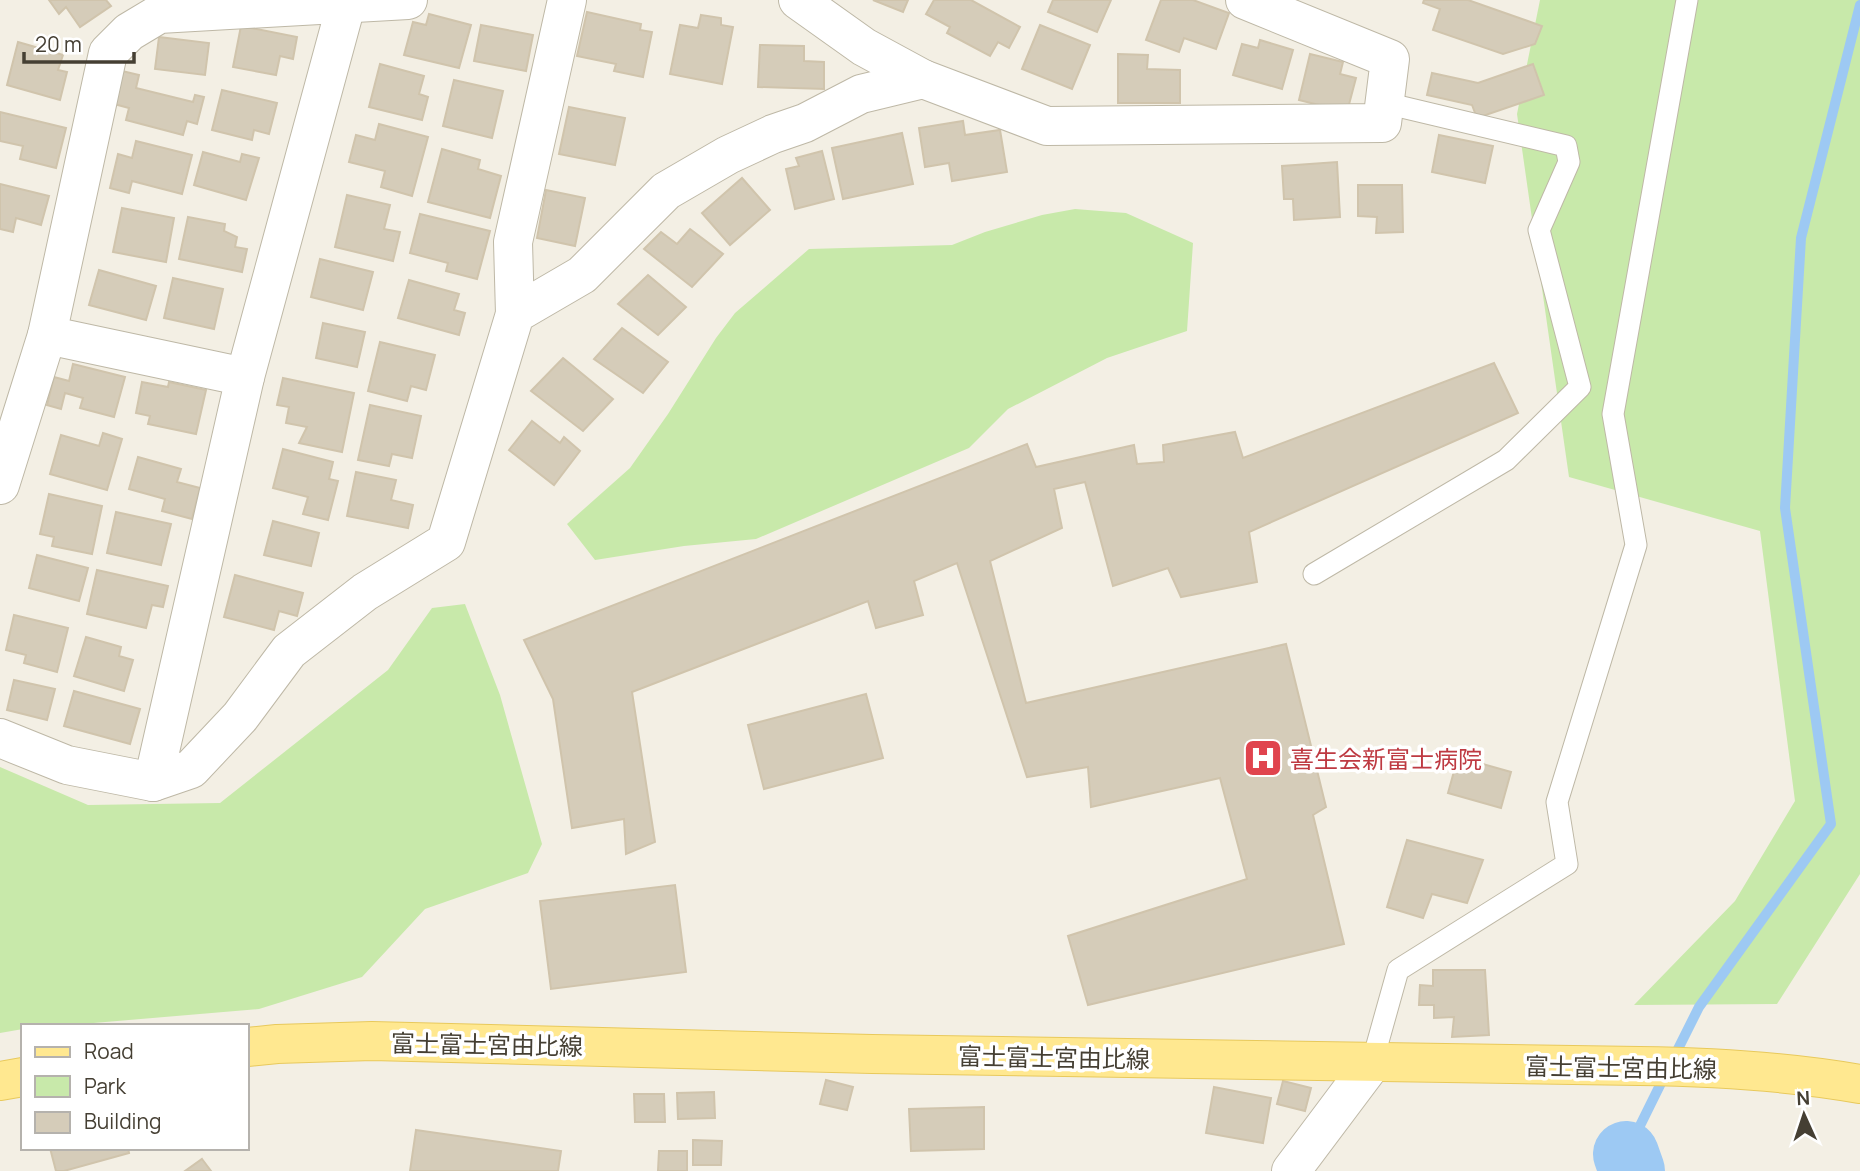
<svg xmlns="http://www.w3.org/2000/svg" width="1860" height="1171" viewBox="0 0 1860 1171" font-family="Manrope,'Noto Sans JP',sans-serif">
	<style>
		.green { fill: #c8e9aa }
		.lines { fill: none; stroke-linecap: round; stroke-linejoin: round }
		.stream { stroke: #9dc9f3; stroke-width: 10 }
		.river { stroke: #9dc9f3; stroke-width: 66 }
		.building { fill: #d5ccb9; stroke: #d0c4ac; stroke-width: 2 }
		.service-casing { stroke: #beb8a6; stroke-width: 23 }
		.minor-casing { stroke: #beb8a6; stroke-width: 40 }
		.primary-casing { stroke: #e8c95c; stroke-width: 40 }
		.service { stroke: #fff; stroke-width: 21 }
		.minor { stroke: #fff; stroke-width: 38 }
		.primary { stroke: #ffe890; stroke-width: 38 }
		.labels { text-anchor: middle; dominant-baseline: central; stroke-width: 7; stroke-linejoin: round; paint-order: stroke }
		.health-label { font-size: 24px; fill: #be3a42; stroke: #fff; text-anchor: start }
		.street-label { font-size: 24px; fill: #453f33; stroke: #fff }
	</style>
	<rect width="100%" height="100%" fill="#f3efe4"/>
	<!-- green -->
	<g class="green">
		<path d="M1540,0H1860V874L1777,1004L1634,1005L1735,901L1795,801L1760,531L1569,477L1517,114Z"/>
		<path d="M1075,209L1126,213L1193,243L1187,331L1107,358L1008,409L969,448L756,539L684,546L595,560L567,524L630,468L668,414L716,338L735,313L809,249L952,245L985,232L1042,215Z"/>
		<path d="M465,604L500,695L542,844L528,873L425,909L362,977L259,1009L58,1026H23V1029L0,1033V767L88,805L220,803L388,670L432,608Z"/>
	</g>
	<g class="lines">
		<!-- stream -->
		<g class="stream">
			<path d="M1673,1059L1699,1007L1831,824L1785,508L1801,238L1860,5"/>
			<path d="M1626,1154L1666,1073"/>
		</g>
		<!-- river -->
		<path class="river" d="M1626,1154L1632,1171"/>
	</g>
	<!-- building -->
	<g class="building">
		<path d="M49,0H106L111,6L80,27L66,7L59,14Z"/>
		<path d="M873,0H908L903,12Z"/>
		<path d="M934,0H971L1020,27L1009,48L998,42L990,56L947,33L950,27L926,14Z"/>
		<path d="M1053,0H1111L1097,32L1048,12Z"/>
		<path d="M1161,0H1193L1229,13L1216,49L1184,38L1179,52L1146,40Z"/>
		<path d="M1424,0H1468L1542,26L1535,44L1503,54L1433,30L1440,9L1423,3Z"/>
		<path d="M587,12L641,24L640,30L652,32L643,77L614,71L616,64L577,56Z"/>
		<path d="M429,14L471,25L459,68L404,55L413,22L426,25Z"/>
		<path d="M701,15L721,18V25L733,27L722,84L670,74L680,25L698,28Z"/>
		<path d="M481,25L533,35L526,71L474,61Z"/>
		<path d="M1040,25L1090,45L1072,89L1022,69Z"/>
		<path d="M241,26L297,37L293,59L280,56L276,75L233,67Z"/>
		<path d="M159,37L209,43L205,75L155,69Z"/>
		<path d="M1260,40L1293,50L1282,89L1233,75L1242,44L1258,48Z"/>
		<path d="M18,42L63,55L58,70L67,72L60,100L7,85Z"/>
		<path d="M760,45L804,46V61L824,62V89L758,87Z"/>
		<path d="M1118,54L1148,55L1147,69L1180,70V103H1118Z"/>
		<path d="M1310,54L1343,62L1340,74L1356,78L1347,112L1299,100Z"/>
		<path d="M380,64L424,76L419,94L428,97L422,120L369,107Z"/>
		<path d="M1533,64L1544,95L1477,118L1472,105L1427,95L1432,73L1478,83Z"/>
		<path d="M122,71L139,75L136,88L193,102L195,95L204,97L197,124L187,121L183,135L126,120L129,108L114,104Z"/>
		<path d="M454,80L503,91L492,138L443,126Z"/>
		<path d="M222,90L277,103L269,134L254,130L252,140L212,130Z"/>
		<path d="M569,107L625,118L615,165L559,154Z"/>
		<path d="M0,112L66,128L56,168L20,159L23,146L0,141Z"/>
		<path d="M963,121L965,135L1000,130L1007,172L952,181L949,163L925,167L919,128Z"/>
		<path d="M379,124L428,137L412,196L381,187L385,171L349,162L356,135L375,140Z"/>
		<path d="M902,133L913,184L843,199L832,148Z"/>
		<path d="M1439,135L1493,146L1485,183L1432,172Z"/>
		<path d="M136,141L192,155L182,194L132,181L129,193L110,188L118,154L132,158Z"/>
		<path d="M442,149L480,160L478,169L501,176L490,218L428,202Z"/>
		<path d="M822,151L834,199L795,209L786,169L799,166L796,158Z"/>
		<path d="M203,152L240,162L242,154L259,158L246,200L194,185Z"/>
		<path d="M1337,162L1340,217L1294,220L1293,199H1284L1282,166Z"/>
		<path d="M742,178L770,210L730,245L702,213Z"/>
		<path d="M0,184L49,196L41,225L16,218L13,232L0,229Z"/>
		<path d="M1358,185H1402L1403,232L1376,233L1377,217L1358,216Z"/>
		<path d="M546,190L585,198L575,246L537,238Z"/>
		<path d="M347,195L390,205L384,229L400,232L393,261L335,247Z"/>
		<path d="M122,208L174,218L166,262L113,252Z"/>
		<path d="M420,214L490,231L477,279L446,271L448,263L410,253Z"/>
		<path d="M188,217L225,224L224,231L237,237L235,247L247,249L242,272L179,259Z"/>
		<path d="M690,229L723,254L692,287L644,249L661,232L677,244Z"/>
		<path d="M320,259L373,272L363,310L311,297Z"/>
		<path d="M99,270L156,286L146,320L89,305Z"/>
		<path d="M648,275L686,307L658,335L618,304Z"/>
		<path d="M173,278L223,289L214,329L164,318Z"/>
		<path d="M409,280L459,294L454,310L465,313L459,335L398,318Z"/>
		<path d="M323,323L365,332L357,367L316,358Z"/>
		<path d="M622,328L668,362L643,393L594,359Z"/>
		<path d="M380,342L435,355L426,390L411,386L407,401L368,391Z"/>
		<path d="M563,358L613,399L583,431L531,391Z"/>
		<path d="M1494,363L1518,413L1249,532L1257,582L1181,597L1168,568L1113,586L1085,482L1054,489L1062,528L990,561L1026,703L1286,644L1326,807L1313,815L1344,944L1088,1005L1068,936L1247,879L1220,778L1091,807L1088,767L1027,777L957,563L914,581L923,615L876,628L868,601L632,692L655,842L626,854L624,819L572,828L553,699L524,640L1027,444L1036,467L1134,445L1137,464L1164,462L1163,445L1235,432L1243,458Z"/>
		<path d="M73,364L125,377L114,417L80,408L83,398L65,393L61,409L47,405L54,377L69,381Z"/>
		<path d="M283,378L354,393L342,452L299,443L307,427L286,423L289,407L277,405Z"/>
		<path d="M142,382L168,387L169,382L206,390L196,434L148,424L150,416L136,413Z"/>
		<path d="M370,405L421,416L412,458L392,454L389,466L358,460Z"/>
		<path d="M532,421L560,443L564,437L580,451L554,485L509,450Z"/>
		<path d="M103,433L122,439L107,490L50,474L61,435L99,446Z"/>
		<path d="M283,449L333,462L329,479L338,481L328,520L303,514L308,497L273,488Z"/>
		<path d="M138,457L181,469L177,482L200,488L192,519L162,511L165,499L129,489Z"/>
		<path d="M356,472L396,480L391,500L413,505L408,528L347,516Z"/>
		<path d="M49,494L102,506L92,554L52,546L54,537L40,534Z"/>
		<path d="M116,512L171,524L161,565L107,553Z"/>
		<path d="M273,521L319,533L311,566L264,555Z"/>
		<path d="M37,555L88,568L79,601L29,588Z"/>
		<path d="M97,570L168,586L163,607L152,605L146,628L87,614Z"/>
		<path d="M235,575L303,593L297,616L279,611L274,630L224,617Z"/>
		<path d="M14,615L68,628L57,672L24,663L26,655L6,650Z"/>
		<path d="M86,637L121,647L119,656L133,660L124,691L74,676Z"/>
		<path d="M14,680L55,689L47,720L7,710Z"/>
		<path d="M74,691L140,709L130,744L64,726Z"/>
		<path d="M866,694L883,758L764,789L748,725Z"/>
		<path d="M1458,757L1511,772L1501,808L1448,793Z"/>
		<path d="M1407,840L1483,860L1467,903L1432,894L1423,918L1387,907Z"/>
		<path d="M675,885L686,972L551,989L540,901Z"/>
		<path d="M1433,970H1485L1489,1035L1452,1037L1454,1017L1434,1018V1005H1419L1420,985L1433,986Z"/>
		<path d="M826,1080L853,1087L847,1110L820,1104Z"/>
		<path d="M1283,1081L1311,1088L1305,1111L1277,1104Z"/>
		<path d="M1214,1087L1271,1098L1263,1143L1206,1133Z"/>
		<path d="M714,1092L715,1118L678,1119L677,1093Z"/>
		<path d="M634,1094H664L665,1122H635Z"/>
		<path d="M984,1107V1149L911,1151L909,1109Z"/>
		<path d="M416,1130L561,1151L558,1171H410Z"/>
		<path d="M693,1140L722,1141L721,1165H693Z"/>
		<path d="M50,1148H128L129,1153L64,1171H56Z"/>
		<path d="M659,1151H687V1171H658Z"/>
		<path d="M202,1159L211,1171H185Z"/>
	</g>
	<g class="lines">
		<!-- service casing -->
		<g class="service-casing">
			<g id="service">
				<path d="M1314,574L1506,460L1580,387L1539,230L1569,162L1566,146L1385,103"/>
				<path d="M1372,1063L1398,970L1567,864L1557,802L1636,545L1613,414L1687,0"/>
			</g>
		</g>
		<!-- minor casing -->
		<g class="minor-casing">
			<g id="minor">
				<path d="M798,0L864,47L923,79"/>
				<path d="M515,314L513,242L567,0"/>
				<path d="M47,335L245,377"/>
				<path d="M0,485L47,335L108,53L129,32L159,14L408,0"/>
				<path d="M0,738L67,765L153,782L191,769L240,717L289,651L365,592L446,542L515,314L582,275L666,191L728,155L773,134L805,123L861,94L923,79L1047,126L1382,123L1390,59L1245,0"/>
				<path d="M153,782L245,377L346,5"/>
				<path d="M1291,1171L1372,1063"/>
			</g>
		</g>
		<!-- primary casing -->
		<g class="primary-casing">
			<g id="primary">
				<path d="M247,1047L277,1044L372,1041L872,1054L1639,1066C1713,1067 1787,1071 1860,1084"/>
				<path d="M0,1081L23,1077"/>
			</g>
		</g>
		<!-- service -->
		<use href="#service" class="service"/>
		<!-- minor -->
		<use href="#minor" class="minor"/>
		<!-- primary -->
		<use href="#primary" class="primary"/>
	</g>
	<!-- icons -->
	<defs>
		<g id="hospital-square" transform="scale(2.0125)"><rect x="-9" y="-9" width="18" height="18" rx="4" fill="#e0444e" stroke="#fff"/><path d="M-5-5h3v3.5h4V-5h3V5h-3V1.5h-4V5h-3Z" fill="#fff"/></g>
	</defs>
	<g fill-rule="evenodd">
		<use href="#hospital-square" x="1263" y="758"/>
	</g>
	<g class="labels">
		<!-- health labels -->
		<g class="health-label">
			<text x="1290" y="758">喜生会新富士病院</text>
		</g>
		<!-- street labels -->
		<g class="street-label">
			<text transform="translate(487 1044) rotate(1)">富士富士宮由比線</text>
			<text transform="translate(1054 1057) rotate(1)">富士富士宮由比線</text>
			<text transform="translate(1621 1067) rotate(1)">富士富士宮由比線</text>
		</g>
	</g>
	<!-- legend -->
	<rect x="21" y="1024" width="228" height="126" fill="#ffffff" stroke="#b5b2ad" stroke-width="2"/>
	<rect x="35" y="1047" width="35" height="10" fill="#ffe890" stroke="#b5b2ad" stroke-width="2"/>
	<text x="84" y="1059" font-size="21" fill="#453f33">Road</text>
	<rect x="35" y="1076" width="35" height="21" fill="#c8e9aa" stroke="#b5b2ad" stroke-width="2"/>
	<text x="84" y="1094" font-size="21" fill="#453f33">Park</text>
	<rect x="35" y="1112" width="35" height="21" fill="#d5ccb9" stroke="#b5b2ad" stroke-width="2"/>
	<text x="84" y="1129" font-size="21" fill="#453f33">Building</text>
	<!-- north arrow -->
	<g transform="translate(1804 1115) rotate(357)" stroke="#ffffff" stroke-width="5" paint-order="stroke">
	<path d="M0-5L12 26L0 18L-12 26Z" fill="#453f33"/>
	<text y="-10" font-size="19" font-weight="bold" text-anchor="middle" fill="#453f33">N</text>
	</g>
	<!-- scale -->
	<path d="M24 52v10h110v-10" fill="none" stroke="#453f33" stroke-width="3.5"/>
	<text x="35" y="52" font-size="21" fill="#453f33" stroke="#ffffff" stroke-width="5" paint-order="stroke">20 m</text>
</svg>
